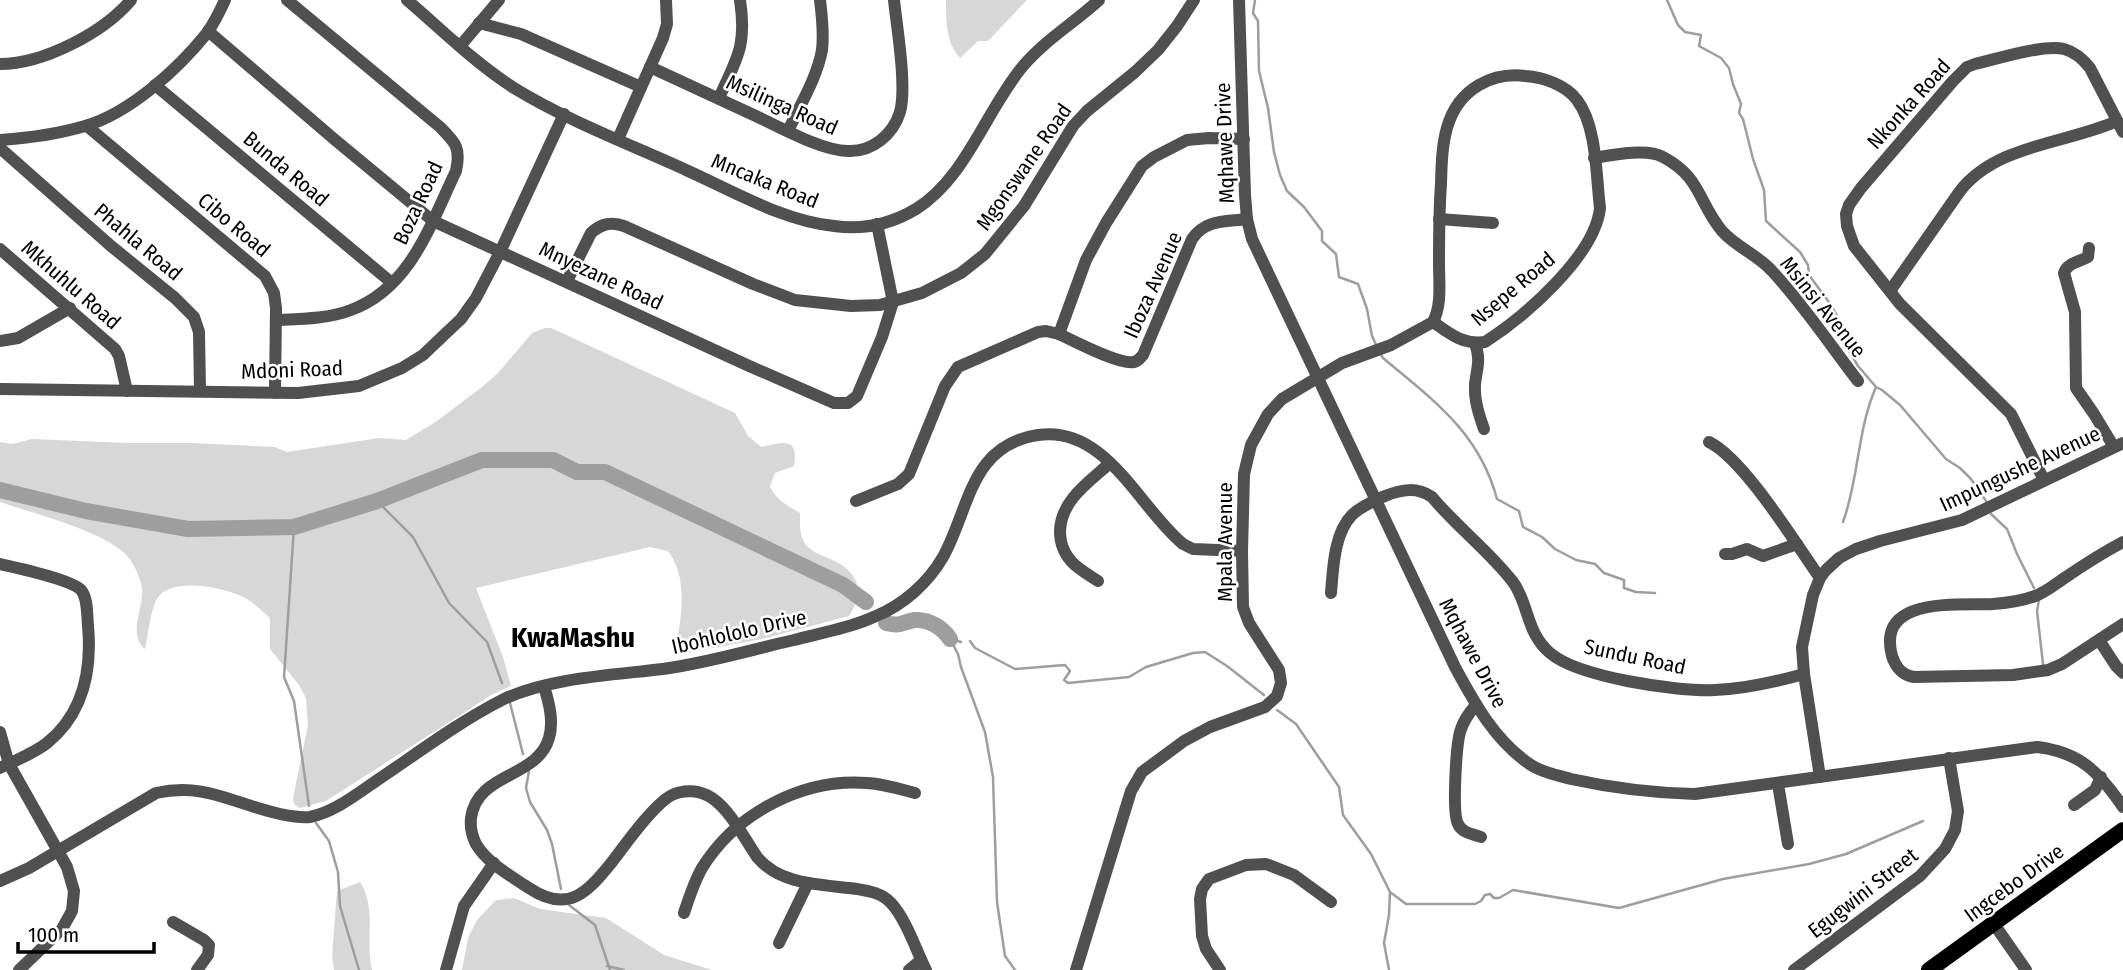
<svg xmlns="http://www.w3.org/2000/svg" width="2123" height="970" viewBox="0 0 2123 970" font-family="'Fira Sans Condensed',sans-serif">
	<style>
		.green { fill: #d7d7d7 }
		.lines { fill: none; stroke-linecap: round; stroke-linejoin: round }
		.stream { stroke: #9e9e9e; stroke-width: 2.5 }
		.river { stroke: #9e9e9e; stroke-width: 16 }
		.minor { stroke: #505050; stroke-width: 12 }
		.major { stroke: #000; stroke-width: 16 }
		.labels { text-anchor: middle; dominant-baseline: central; stroke-width: 5; stroke-linejoin: round; paint-order: stroke }
		.street-label { font-size: 21px; fill: #000; stroke: #fff }
		.district-label { font-size: 28px; font-weight: bold; fill: #000; stroke: #fff }
	</style>
	<rect width="100%" height="100%" fill="#fff"/>
	<!-- green -->
	<g class="green">
		<path d="M946,0H1027L988,41H978L960,58C946,43 946,20 946,0Z"/>
		<path d="M545,328H551L735,413L748,436L761,447C783,442 799,436 794,466L775,473L770,486C775,499 788,506 800,513C800,524 799,536 806,545C815,555 829,557 840,564C862,577 862,597 849,616L762,639L675,655C680,622 690,580 668,551L650,547L476,588L503,657L511,686L493,694L326,801L300,808L294,804L293,798L308,725L306,698L299,685L270,649V618C261,610 250,599 239,595C219,587 175,578 159,596C151,605 148,636 145,649C127,634 144,608 142,588C140,577 135,567 129,558C108,532 32,513 0,502V442L12,444L32,439L127,443H192L275,447L287,452L379,438L406,440L437,421L482,387L498,373L532,333Z"/>
		<path d="M360,882C377,909 365,941 372,970H334L332,956L337,891Z"/>
		<path d="M514,898L540,909L606,918L664,955L712,970H462L468,938L477,920L496,900Z"/>
	</g>
	<g class="lines">
		<!-- stream -->
		<g class="stream">
			<path d="M1255,0L1253,13L1258,21L1259,71L1268,108L1274,152L1280,175L1287,191L1304,207L1322,231V241L1336,254L1339,277L1358,284L1367,309L1372,336L1377,347"/>
			<path d="M1667,0L1678,25L1685,32L1701,35L1699,46L1721,58L1729,68L1733,84L1741,104L1739,113L1743,119L1753,159L1764,190L1766,221L1800,252L1808,265L1809,275L1831,305L1839,319L1837,331L1858,366L1876,387L1882,390L1900,405L1946,459L1960,468L1971,479L1986,501"/>
			<path d="M1380,353L1383,358C1433,400 1479,432 1497,499L1519,511L1523,527L1542,537L1555,549L1576,560L1595,564L1604,573L1624,580V588L1636,592L1655,593"/>
			<path d="M377,501L413,537L449,603L487,642L502,683"/>
			<path d="M1991,514L2007,529L2017,554L2034,588"/>
			<path d="M1843,522C1859,479 1857,430 1876,387"/>
			<path d="M294,527L284,677L294,701L309,806"/>
			<path d="M2039,600L2037,611L2043,664"/>
			<path d="M950,639L958,654L961,667L985,732L993,777L997,902L1005,956L1015,970"/>
			<path d="M951,639L961,642"/>
			<path d="M970,641L975,648L1015,669L1065,665L1070,671L1064,680L1068,683L1129,677L1146,667L1193,653L1205,652L1227,666L1264,695"/>
			<path d="M510,703L523,754"/>
			<path d="M1277,710L1296,724L1339,787L1343,815L1371,854L1390,892L1406,904H1475L1481,901L1485,895L1490,894L1494,898H1499L1513,890L1619,908L1723,879L1809,864L1846,854L1923,821"/>
			<path d="M529,771L526,788L530,802L547,830L552,844L561,889"/>
			<path d="M316,823L329,841L338,872L340,906L359,970"/>
			<path d="M569,905L595,925L610,970"/>
			<path d="M607,966L624,970"/>
			<path d="M1389,970L1384,943L1389,915L1390,892"/>
		</g>
		<!-- river -->
		<g class="river">
			<path d="M0,490L86,511L188,529L294,527L377,501L482,460H553L577,472H605L843,585L866,602"/>
			<path d="M886,623C902,627 901,622 915,620C929,619 943,628 950,639"/>
		</g>
		<!-- minor -->
		<g class="minor">
			<path d="M407,0C441,29 476,64 514,88C568,121 629,144 686,170C733,191 783,221 834,226C862,230 891,224 916,209C966,178 986,110 1023,66C1045,40 1074,23 1099,0"/>
			<path d="M1239,0L1245,195L1247,219L1252,239L1455,667C1475,704 1495,741 1531,765C1543,773 1557,775 1571,779C1612,788 1653,793 1695,794L2037,747C2080,752 2099,772 2123,807"/>
			<path d="M479,23L521,34L641,87"/>
			<path d="M208,31L334,139L433,221L747,365L834,403H848L857,396L882,337L893,302L877,224"/>
			<path d="M461,45L499,0"/>
			<path d="M0,64C43,64 103,33 131,0"/>
			<path d="M650,67C686,84 722,100 758,117C781,128 823,151 848,151C872,152 893,135 900,112C907,87 897,28 894,0"/>
			<path d="M155,85L392,283"/>
			<path d="M719,98C737,58 747,46 740,0"/>
			<path d="M87,126L265,276L274,293L276,308L275,393"/>
			<path d="M788,131C800,105 817,78 822,50C824,33 822,16 820,0"/>
			<path d="M618,139L663,38L667,24L666,0"/>
			<path d="M0,140C28,138 58,134 85,126C130,113 178,69 207,33C214,23 220,11 225,0"/>
			<path d="M0,148L111,246L175,298L194,317L199,332L200,391"/>
			<path d="M1594,158C1612,155 1647,148 1663,157C1701,177 1698,202 1722,231C1736,247 1758,255 1772,271C1804,305 1830,345 1858,381"/>
			<path d="M1439,219L1493,223"/>
			<path d="M2089,248L2088,257C2079,262 2067,263 2064,273L2075,312L2076,388L2094,414L2114,447"/>
			<path d="M0,249L115,349L119,356L127,391"/>
			<path d="M567,281L591,233C602,223 611,222 624,226L753,284L795,300L851,306L880,305L922,293L961,273L985,254L1024,206L1073,126L1087,111L1135,72L1158,50L1177,26L1194,0"/>
			<path d="M1890,291L1960,191C1997,144 2066,144 2117,121"/>
			<path d="M276,320C301,319 328,319 351,310C411,288 431,223 456,171C461,148 456,143 440,127L287,0"/>
			<path d="M1059,334C1074,341 1119,365 1134,362C1139,361 1139,359 1143,355L1192,239C1206,219 1225,222 1247,219"/>
			<path d="M0,341L18,338L70,308"/>
			<path d="M1475,343C1481,361 1477,367 1475,384C1474,400 1479,415 1484,429"/>
			<path d="M0,389L298,393L359,386L402,368L423,355L444,335L461,319L476,298L500,252L564,114"/>
			<path d="M1709,442C1744,459 1796,544 1820,578"/>
			<path d="M2044,480L2011,414L1900,304L1854,246L1847,226L1846,214L1849,205L1861,188L1953,81L1967,67L1975,64C1996,59 2044,44 2064,49C2075,52 2083,59 2090,68L2123,132"/>
			<path d="M856,501L898,484L909,474L945,386L958,367L1038,332L1046,331L1059,334L1086,260L1106,223L1142,166L1154,157L1187,140L1209,138L1244,139"/>
			<path d="M2123,542C2102,553 2082,566 2063,579C2054,585 2046,592 2035,596C2022,601 2007,603 1993,604C1959,606 1876,595 1892,656C1896,668 1902,675 1914,677L2013,675L2048,670L2062,664L2123,624"/>
			<path d="M1725,554H1732L1747,549L1763,556L1797,544"/>
			<path d="M0,564C14,567 73,580 81,590C88,598 87,616 88,626C92,670 83,714 47,743C33,754 16,760 0,768"/>
			<path d="M1098,581C1090,576 1082,571 1075,565C1065,556 1060,545 1060,531C1061,500 1089,482 1110,463"/>
			<path d="M1331,593C1333,569 1334,533 1352,515C1361,506 1374,501 1385,496C1402,489 1417,487 1432,497C1457,527 1489,551 1513,582C1529,604 1526,633 1550,653C1578,677 1677,692 1715,690C1745,689 1775,682 1804,674"/>
			<path d="M2099,640L2116,666L2123,673"/>
			<path d="M544,686C549,703 554,721 549,738C537,779 477,772 471,818C470,827 472,836 476,844C487,863 511,876 529,888C568,914 587,893 612,862C625,845 654,804 672,795C684,789 700,790 712,798C731,811 744,838 757,857C781,886 822,884 857,889C869,891 882,893 891,903C906,919 916,950 926,970"/>
			<path d="M1475,706C1469,713 1464,720 1461,729C1456,742 1452,813 1458,824C1462,833 1473,834 1481,837"/>
			<path d="M0,732L9,764L67,867L74,891L72,911L62,929L19,970"/>
			<path d="M1820,777L1804,674L1802,647L1813,595L1820,578L1826,570L1839,558L1856,549L1880,541L1962,520L2123,443"/>
			<path d="M1778,784L1788,844"/>
			<path d="M2074,805L2095,790L2101,777"/>
			<path d="M0,881L29,868L156,793C205,782 234,804 280,814C290,816 299,818 310,817C335,812 358,793 379,779C419,752 459,722 502,700C546,678 613,675 663,669C707,663 750,650 794,640C821,633 850,628 876,616C903,605 928,583 943,557C970,508 970,445 1038,435C1106,425 1139,508 1183,544L1193,549L1242,551"/>
			<path d="M684,913C689,898 694,882 702,868C736,813 803,778 867,783C884,784 900,789 915,793"/>
			<path d="M173,922L204,940L209,945L208,955L197,970"/>
			<path d="M1994,924L2026,970"/>
			<path d="M779,943L808,883"/>
			<path d="M446,970L464,906L494,863"/>
			<path d="M909,970L921,960"/>
			<path d="M1076,970L1131,791L1142,772L1184,741L1210,727L1265,707L1277,696L1281,683L1279,670L1249,623L1243,607L1242,551L1244,474L1251,445L1268,414L1282,399L1342,363L1391,345L1433,322C1442,305 1439,282 1439,264C1439,237 1439,211 1441,184C1442,146 1443,106 1479,85C1493,77 1509,74 1525,76C1543,77 1566,85 1577,100C1597,126 1596,176 1600,208C1595,256 1524,317 1485,342C1463,345 1450,334 1433,322"/>
			<path d="M1220,970L1206,949L1202,936L1200,899L1202,889L1209,879L1246,865L1266,864L1294,875L1331,902"/>
			<path d="M1794,970L1920,876L1945,849L1955,830L1958,811L1949,758"/>
		</g>
		<!-- major -->
		<path class="major" d="M1929,970L2123,830"/>
	</g>
	<g class="labels">
		<!-- street labels -->
		<g class="street-label">
			<text transform="translate(1909 104) rotate(-48)">Nkonka Road</text>
			<text transform="translate(782 105) rotate(24)">Msilinga Road</text>
			<text transform="translate(1225 143) rotate(-92)">Mqhawe Drive</text>
			<text transform="translate(1024 167) rotate(-55)">Mgonswane Road</text>
			<text transform="translate(286 169) rotate(40)">Bunda Road</text>
			<text transform="translate(765 181) rotate(22)">Mncaka Road</text>
			<text transform="translate(418 203) rotate(-65)">Boza Road</text>
			<text transform="translate(234 225) rotate(40)">Cibo Road</text>
			<text transform="translate(138 242) rotate(40)">Phahla Road</text>
			<text transform="translate(601 276) rotate(25)">Mnyezane Road</text>
			<text transform="translate(71 285) rotate(41)">Mkhuhlu Road</text>
			<text transform="translate(1153 285) rotate(-66)">Iboza Avenue</text>
			<text transform="translate(1513 289) rotate(-40)">Nsepe Road</text>
			<text transform="translate(1823 307) rotate(51)">Msinsi Avenue</text>
			<text transform="translate(292 370) rotate(-2)">Mdoni Road</text>
			<text transform="translate(2020 469) rotate(-25)">Impungushe Avenue</text>
			<text transform="translate(1225 542) rotate(-90)">Mpala Avenue</text>
			<text transform="translate(739 632) rotate(-13)">Ibohlololo Drive</text>
			<text transform="translate(1473 653) rotate(62)">Mqhawe Drive</text>
			<text transform="translate(1635 657) rotate(12)">Sundu Road</text>
			<text transform="translate(2014 883) rotate(-36)">Ingcebo Drive</text>
			<text transform="translate(1863 893) rotate(-38)">Egugwini Street</text>
		</g>
		<!-- district labels -->
		<g class="district-label">
			<text x="573" y="637">KwaMashu</text>
		</g>
	</g>
	<!-- scale -->
	<path d="M18 942v10h136v-10" fill="none" stroke="#000000" stroke-width="3.5"/>
	<text x="28" y="942" font-size="21" fill="#000000" stroke="#ffffff" stroke-width="5" paint-order="stroke">100 m</text>
</svg>
